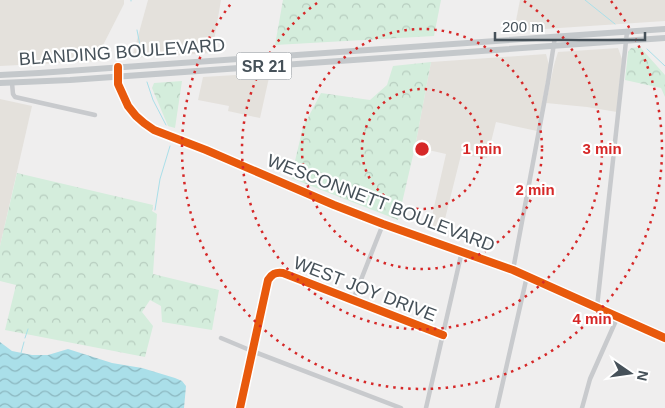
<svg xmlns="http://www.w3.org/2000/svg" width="665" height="408" viewBox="0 0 665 408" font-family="Arial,sans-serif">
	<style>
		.commercial { fill: #e4e1dc }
		.forest { fill: url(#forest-crowns) }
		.water { fill: url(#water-waves) }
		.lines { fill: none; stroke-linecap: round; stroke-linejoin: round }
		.stream { stroke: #aadfe9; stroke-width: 1 }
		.minor { stroke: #c8cacd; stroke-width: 4.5 }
		.tertiary { stroke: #c8cacd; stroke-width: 5 }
		.primary { stroke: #c4c8cb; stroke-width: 6 }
		.cycleway-casing { stroke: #fff; stroke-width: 11 }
		.cycleway { stroke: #e8590c; stroke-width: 8 }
		.ring { fill: none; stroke: #d62828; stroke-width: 2.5; stroke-dasharray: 2.5 5 }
		.labels { text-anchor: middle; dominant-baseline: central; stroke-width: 4.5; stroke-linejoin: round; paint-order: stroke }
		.shield { fill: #fff; stroke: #7e858b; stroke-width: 1 }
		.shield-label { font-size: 16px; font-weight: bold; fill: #465159 }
		.street-label { font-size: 18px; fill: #465159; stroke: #fff }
		.centre { fill: #d62828; stroke: #fff; stroke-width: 2.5 }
		.ring-label { font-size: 15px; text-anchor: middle; font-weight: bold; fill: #d62828; stroke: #fff; stroke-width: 4.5; stroke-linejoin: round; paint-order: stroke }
	</style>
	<defs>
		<pattern id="forest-crowns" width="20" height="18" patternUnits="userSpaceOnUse" patternTransform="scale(1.25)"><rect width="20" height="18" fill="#d4eddc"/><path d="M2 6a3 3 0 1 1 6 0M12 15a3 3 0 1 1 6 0" fill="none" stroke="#b7cdbf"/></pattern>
		<pattern id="water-waves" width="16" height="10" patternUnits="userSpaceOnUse" patternTransform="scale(1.25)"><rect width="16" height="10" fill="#aadfe9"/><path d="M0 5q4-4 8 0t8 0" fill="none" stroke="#8cb7c0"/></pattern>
	</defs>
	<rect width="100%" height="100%" fill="#efeeee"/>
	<!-- commercial -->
	<g class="commercial">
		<path d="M0,0H124V4L99,53L101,61L0,66Z"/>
		<path d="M148,0H221L212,53L132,58Z"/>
		<path d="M520,0H665V21L514,31Z"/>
		<path d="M618,48L622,59L617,112L587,107L546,103L554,65L558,52Z"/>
		<path d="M546,54L549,65L537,131L496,122L487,158L461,155L441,235L429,229L446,154L415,147L431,62Z"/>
		<path d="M270,73L260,118L228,111L229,106L198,100L203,77Z"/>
		<path d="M0,99L32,106L0,246Z"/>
	</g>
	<!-- forest -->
	<g class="forest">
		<path d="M283,0H441L434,36L275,45Z"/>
		<path d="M640,47L665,75V97L661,88L625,80L628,52L631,48Z"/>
		<path d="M431,62L415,147L398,220L291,178L303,127L321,93L370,100L387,85L393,66Z"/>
		<path d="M182,81L175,128L168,126L152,88L154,83Z"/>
		<path d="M17,173L153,205L152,211L157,214L153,274L219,290L212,330L162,322L161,306L150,300L142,312L153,326L145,357L5,330L16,285L0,281V246Z"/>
	</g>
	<!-- water -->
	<path class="water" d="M0,342L12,351L32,355H48L68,349L112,363L142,368L175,378L182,381L186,386L184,408H0Z"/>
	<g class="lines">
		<!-- stream -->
		<g class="stream">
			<path d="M131,0V1"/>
			<path d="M585,0L615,24"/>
			<path d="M137,30L142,56"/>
			<path d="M647,49L665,66"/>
			<path d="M147,82L153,100L166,125"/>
			<path d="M155,210L160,179L170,146"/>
			<path d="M25,338L28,329"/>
			<path d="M21,353L24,342"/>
		</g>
		<!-- minor -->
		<g class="minor">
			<path d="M12,83L13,94L15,97L95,115"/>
			<path d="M513,270L548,82L555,37"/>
			<path d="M353,300L383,224"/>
			<path d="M597,307L627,32"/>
			<path d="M221,338L252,351L401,408"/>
			<path d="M240,408L268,280C272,274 275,272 283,273L443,335"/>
			<path d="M426,408L462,251"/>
			<path d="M497,408L527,276"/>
			<path d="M582,408L590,379L618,316"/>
		</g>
		<!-- tertiary -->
		<path class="tertiary" d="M118,67V84L128,106L136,116L144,123L154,130L206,150L334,205L383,224L513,270L665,338"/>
		<!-- primary -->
		<g class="primary">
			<path d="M0,75L39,73L665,29"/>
			<path d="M0,83L70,80L665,38"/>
		</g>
		<!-- cycleway casing -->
		<g class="cycleway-casing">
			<g id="cycleway">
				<path d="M118,67V84L128,106L136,116L144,123L154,130L206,150L334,205L383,224L513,270L665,338"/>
				<path d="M240,408L268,280C272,274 275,272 283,273L443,335"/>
			</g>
		</g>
		<!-- cycleway -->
		<use href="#cycleway" class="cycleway"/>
	</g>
	<!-- distance rings -->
	<g class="ring">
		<circle cx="422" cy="149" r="60"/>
		<circle cx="422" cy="149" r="120"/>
		<path d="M524 1A180 180 0 1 1 320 1"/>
		<path d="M611 1A240 240 0 1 1 233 1"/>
	</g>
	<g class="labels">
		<!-- shield labels -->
		<rect class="shield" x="236.5" y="52.5" width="55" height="27" rx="4"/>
		<g class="shield-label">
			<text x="264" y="66">SR 21</text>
		</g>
		<!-- street labels -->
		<g class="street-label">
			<text transform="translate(122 52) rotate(-4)">BLANDING BOULEVARD</text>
			<text transform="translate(381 203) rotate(21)">WESCONNETT BOULEVARD</text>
			<text transform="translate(365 289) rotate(21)">WEST JOY DRIVE</text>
		</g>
	</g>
	<circle cx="422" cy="149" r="8" class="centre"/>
	<g class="ring-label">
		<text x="482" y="154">1 min</text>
		<text x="602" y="154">3 min</text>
		<text x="535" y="195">2 min</text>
		<text x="592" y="324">4 min</text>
	</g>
	<!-- north arrow -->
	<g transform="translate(630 373) rotate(103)" stroke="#ffffff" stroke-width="4" paint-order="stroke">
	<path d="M0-4L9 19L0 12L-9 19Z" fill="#465159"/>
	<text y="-8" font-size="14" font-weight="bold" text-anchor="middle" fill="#465159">N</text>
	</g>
	<!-- scale -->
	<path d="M495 32v8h150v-8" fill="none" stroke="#465159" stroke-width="2.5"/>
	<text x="502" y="32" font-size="15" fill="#465159" stroke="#ffffff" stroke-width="4" paint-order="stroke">200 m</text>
</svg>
